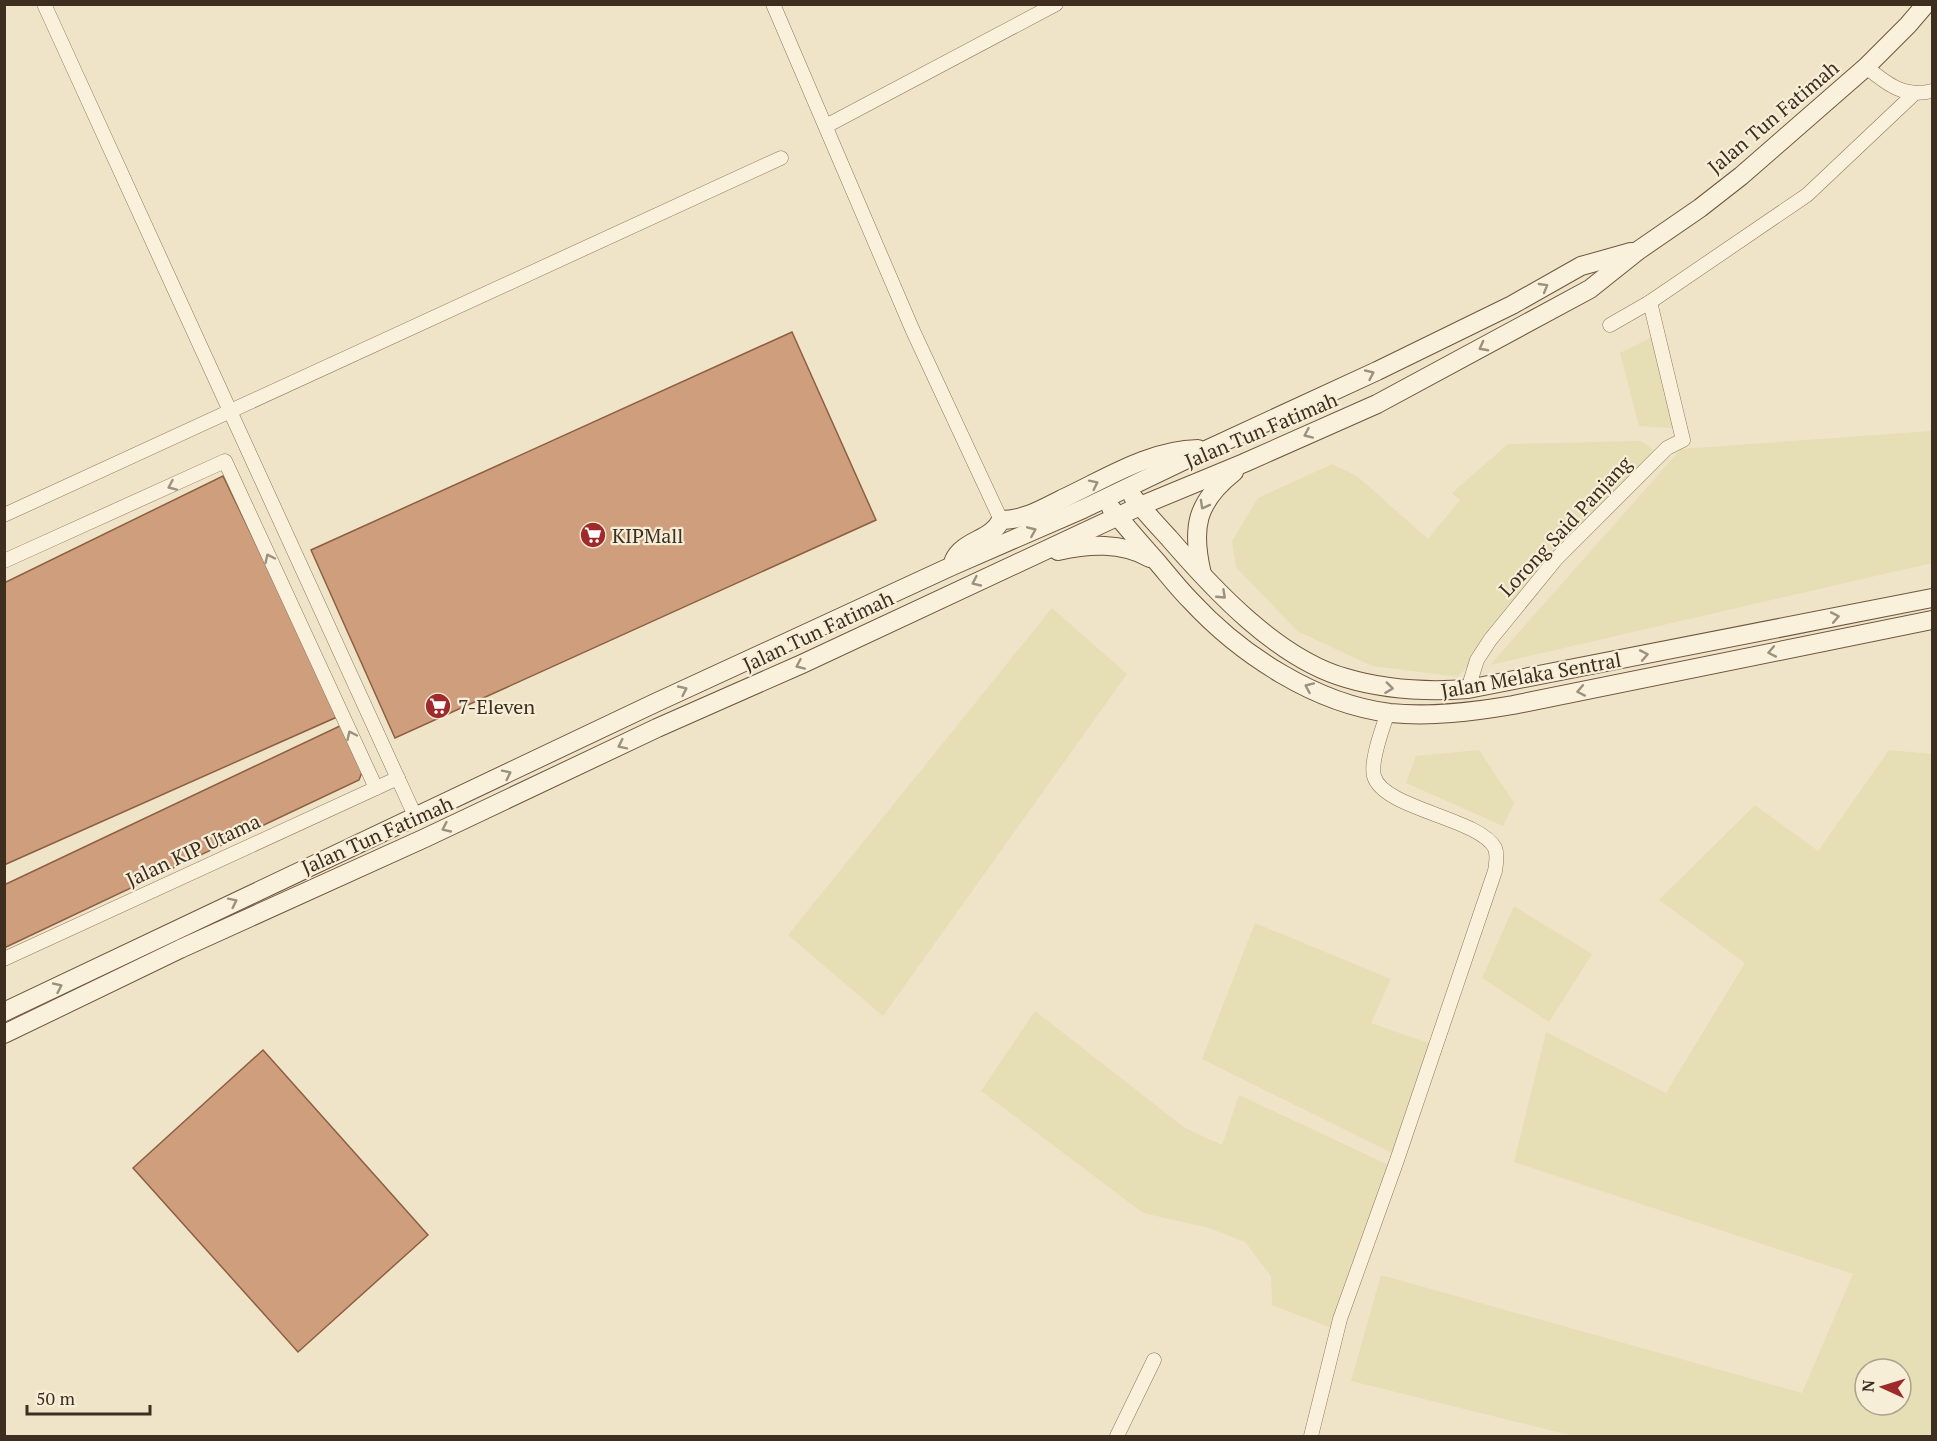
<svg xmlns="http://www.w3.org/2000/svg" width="1937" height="1441" viewBox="0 0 1937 1441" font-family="'PT Serif',serif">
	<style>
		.farmland { fill: #e6deb5; fill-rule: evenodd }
		.building { fill: #cf9f7d; stroke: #8d5f41; stroke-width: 1.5 }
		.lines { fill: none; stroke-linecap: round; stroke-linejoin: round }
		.street-casing { stroke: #8d765c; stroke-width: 15 }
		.secondary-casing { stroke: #6f573f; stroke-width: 20 }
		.street { stroke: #faf1dc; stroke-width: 14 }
		.secondary { stroke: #faf1dc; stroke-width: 18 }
		.oneway { stroke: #9c907e }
		.labels { text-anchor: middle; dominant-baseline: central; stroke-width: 4.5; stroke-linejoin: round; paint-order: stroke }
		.street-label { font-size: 20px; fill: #3d2e20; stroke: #f7eed8 }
		.poi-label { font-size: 20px; fill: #3d2e20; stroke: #f7eed8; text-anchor: start }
	</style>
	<rect width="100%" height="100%" fill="#f0e4c8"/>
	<!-- farmland -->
	<g class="farmland">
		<path d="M1660,333L1684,429L1639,426L1620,353Z"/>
		<path d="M1932,431V563L1490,665L1681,449Z"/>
		<path d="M1641,441L1655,451L1458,677L1372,666L1297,631L1236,567L1232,541L1258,498L1332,464L1357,476L1428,539L1460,500L1452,493L1508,444Z"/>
		<path d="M1052,608L1127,674L883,1016L788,935Z"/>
		<path d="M1479,750L1514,803L1503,826L1406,783L1416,756Z"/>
		<path d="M1889,750L1932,754V1436H1574L1351,1381L1381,1275L1802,1393L1853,1274L1514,1162L1546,1032L1666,1093L1745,963L1659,900L1755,805L1818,851ZM1865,1369H1901V1405H1865Z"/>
		<path d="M1514,906L1592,954L1549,1022L1482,978Z"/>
		<path d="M1255,923L1391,979L1371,1023L1434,1045L1394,1154L1202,1059Z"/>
		<path d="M1035,1011L1185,1128L1222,1145L1239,1095L1393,1167L1334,1329L1272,1305L1271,1276L1245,1242L1209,1228L1143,1213L981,1091Z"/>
	</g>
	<!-- building -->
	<g class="building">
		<path d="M792,332L876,520L395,738L311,550Z"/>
		<path d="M223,476L303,641L337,717L4,865V583Z"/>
		<path d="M344,724L364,767L359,780L4,948V885Z"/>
		<path d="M263,1050L428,1235L298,1352L133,1168Z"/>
	</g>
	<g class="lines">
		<!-- street casing -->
		<g class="street-casing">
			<g id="street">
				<path d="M44,4L416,818"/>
				<path d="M773,4L913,331L1001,520"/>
				<path d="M1866,67C1887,84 1904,98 1932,91"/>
				<path d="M826,126L1056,4"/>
				<path d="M1610,325L1650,302L1807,195L1915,93"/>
				<path d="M4,515L781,158"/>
				<path d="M4,561L225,461L376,788"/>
				<path d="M1468,689L1477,660L1490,640L1556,559L1667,448L1683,440L1650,302"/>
				<path d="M4,959L398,778"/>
				<path d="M1117,1436L1154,1360"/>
				<path d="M1311,1436L1340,1319L1396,1163L1495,871C1496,864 1498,855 1495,848C1479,818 1383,809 1374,776C1370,761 1383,727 1388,712"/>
			</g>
		</g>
		<!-- secondary casing -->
		<g class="secondary-casing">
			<g id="secondary">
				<path d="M1133,497C1144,511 1157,525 1169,538C1214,590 1278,659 1346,678C1386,690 1426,692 1468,689L1932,598"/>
				<path d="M1111,508C1126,527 1142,545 1158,563C1169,576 1179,589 1191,601C1241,655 1316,704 1390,713C1431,717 1472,712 1513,705L1932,620"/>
				<path d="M1058,551C1089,544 1121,542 1150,558"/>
				<path d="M954,560C963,540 992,540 1001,520C1024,520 1042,509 1062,499C1105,479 1149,450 1198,449"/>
				<path d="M1202,574C1191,528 1196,502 1234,472"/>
				<path d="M4,1012L655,703L952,566L1083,509L1208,449L1377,371L1512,305L1581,266L1631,252"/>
				<path d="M4,1034L180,949L425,838L657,728L802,664L1140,506L1244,463L1377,404L1590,289L1639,250L1700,208L1741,176L1866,67L1908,25L1926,4"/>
			</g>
		</g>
		<!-- street -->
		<use href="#street" class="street"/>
		<!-- secondary -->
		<use href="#secondary" class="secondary"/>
	</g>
	<!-- one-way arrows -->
	<defs><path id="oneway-chevron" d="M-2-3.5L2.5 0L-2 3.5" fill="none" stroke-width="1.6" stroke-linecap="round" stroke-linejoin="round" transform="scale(1.5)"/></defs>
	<g class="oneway">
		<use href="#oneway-chevron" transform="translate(1544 287) rotate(-30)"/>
		<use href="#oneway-chevron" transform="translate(1483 347) rotate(152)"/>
		<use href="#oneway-chevron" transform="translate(1370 374) rotate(-25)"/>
		<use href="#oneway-chevron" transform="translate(1308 434) rotate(156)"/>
		<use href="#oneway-chevron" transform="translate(1094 484) rotate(-26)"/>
		<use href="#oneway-chevron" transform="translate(172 486) rotate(156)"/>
		<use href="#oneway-chevron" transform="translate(1204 505) rotate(119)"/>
		<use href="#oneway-chevron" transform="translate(1032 531) rotate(-23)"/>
		<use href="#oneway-chevron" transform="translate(269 558) rotate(-115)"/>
		<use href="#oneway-chevron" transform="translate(976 582) rotate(155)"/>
		<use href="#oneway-chevron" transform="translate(1222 595) rotate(43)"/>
		<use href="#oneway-chevron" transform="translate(1835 617) rotate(-11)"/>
		<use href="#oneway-chevron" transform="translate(1772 652) rotate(169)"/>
		<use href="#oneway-chevron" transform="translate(1644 655) rotate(-11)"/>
		<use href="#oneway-chevron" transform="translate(800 665) rotate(156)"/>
		<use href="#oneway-chevron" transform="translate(1309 687) rotate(-156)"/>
		<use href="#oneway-chevron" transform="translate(1389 688) rotate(7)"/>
		<use href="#oneway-chevron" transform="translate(683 690) rotate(-25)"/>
		<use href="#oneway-chevron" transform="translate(1581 691) rotate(169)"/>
		<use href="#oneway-chevron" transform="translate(351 735) rotate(-115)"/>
		<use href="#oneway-chevron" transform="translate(622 745) rotate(154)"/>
		<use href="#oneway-chevron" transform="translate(507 774) rotate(-26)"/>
		<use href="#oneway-chevron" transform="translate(446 828) rotate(155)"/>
		<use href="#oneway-chevron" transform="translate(233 902) rotate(-26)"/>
		<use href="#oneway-chevron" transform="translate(58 987) rotate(-25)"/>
	</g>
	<!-- icons -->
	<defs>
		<g id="supermarket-disc" transform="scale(1.35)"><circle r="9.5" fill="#9e2a2b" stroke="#f7eed8"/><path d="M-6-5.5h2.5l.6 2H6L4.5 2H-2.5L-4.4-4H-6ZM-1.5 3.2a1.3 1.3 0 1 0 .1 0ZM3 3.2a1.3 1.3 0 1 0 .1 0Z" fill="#fff"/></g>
	</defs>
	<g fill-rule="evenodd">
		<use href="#supermarket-disc" x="593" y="535"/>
		<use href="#supermarket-disc" x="438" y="706"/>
	</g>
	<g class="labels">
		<!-- street labels -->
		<g class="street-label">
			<text transform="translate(1773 117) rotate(-40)">Jalan Tun Fatimah</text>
			<text transform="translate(1261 430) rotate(-23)">Jalan Tun Fatimah</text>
			<text transform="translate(1565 526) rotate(-47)">Lorong Said Panjang</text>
			<text transform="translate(818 631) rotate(-25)">Jalan Tun Fatimah</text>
			<text transform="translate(1531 675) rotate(-10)">Jalan Melaka Sentral</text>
			<text transform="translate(377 835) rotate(-24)">Jalan Tun Fatimah</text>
			<text transform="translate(193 850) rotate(-25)">Jalan KIP Utama</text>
		</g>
		<!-- poi labels -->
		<g class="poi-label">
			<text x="612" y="535">KIPMall</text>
			<text x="458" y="706">7-Eleven</text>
		</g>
	</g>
	<!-- border -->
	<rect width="1937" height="1441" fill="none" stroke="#3d2e20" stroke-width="12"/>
	<!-- north arrow -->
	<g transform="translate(1883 1387) rotate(274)"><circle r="28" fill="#f7eed8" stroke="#ada18e" stroke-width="1.5"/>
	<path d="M0-4.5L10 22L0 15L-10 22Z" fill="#9e2a2b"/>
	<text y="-9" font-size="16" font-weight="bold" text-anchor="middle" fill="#3d2e20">N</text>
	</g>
	<!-- scale -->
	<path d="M27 1405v9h123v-9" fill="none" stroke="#3d2e20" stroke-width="3"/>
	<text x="36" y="1405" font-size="18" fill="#3d2e20" stroke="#f7eed8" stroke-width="4.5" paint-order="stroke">50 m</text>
</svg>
